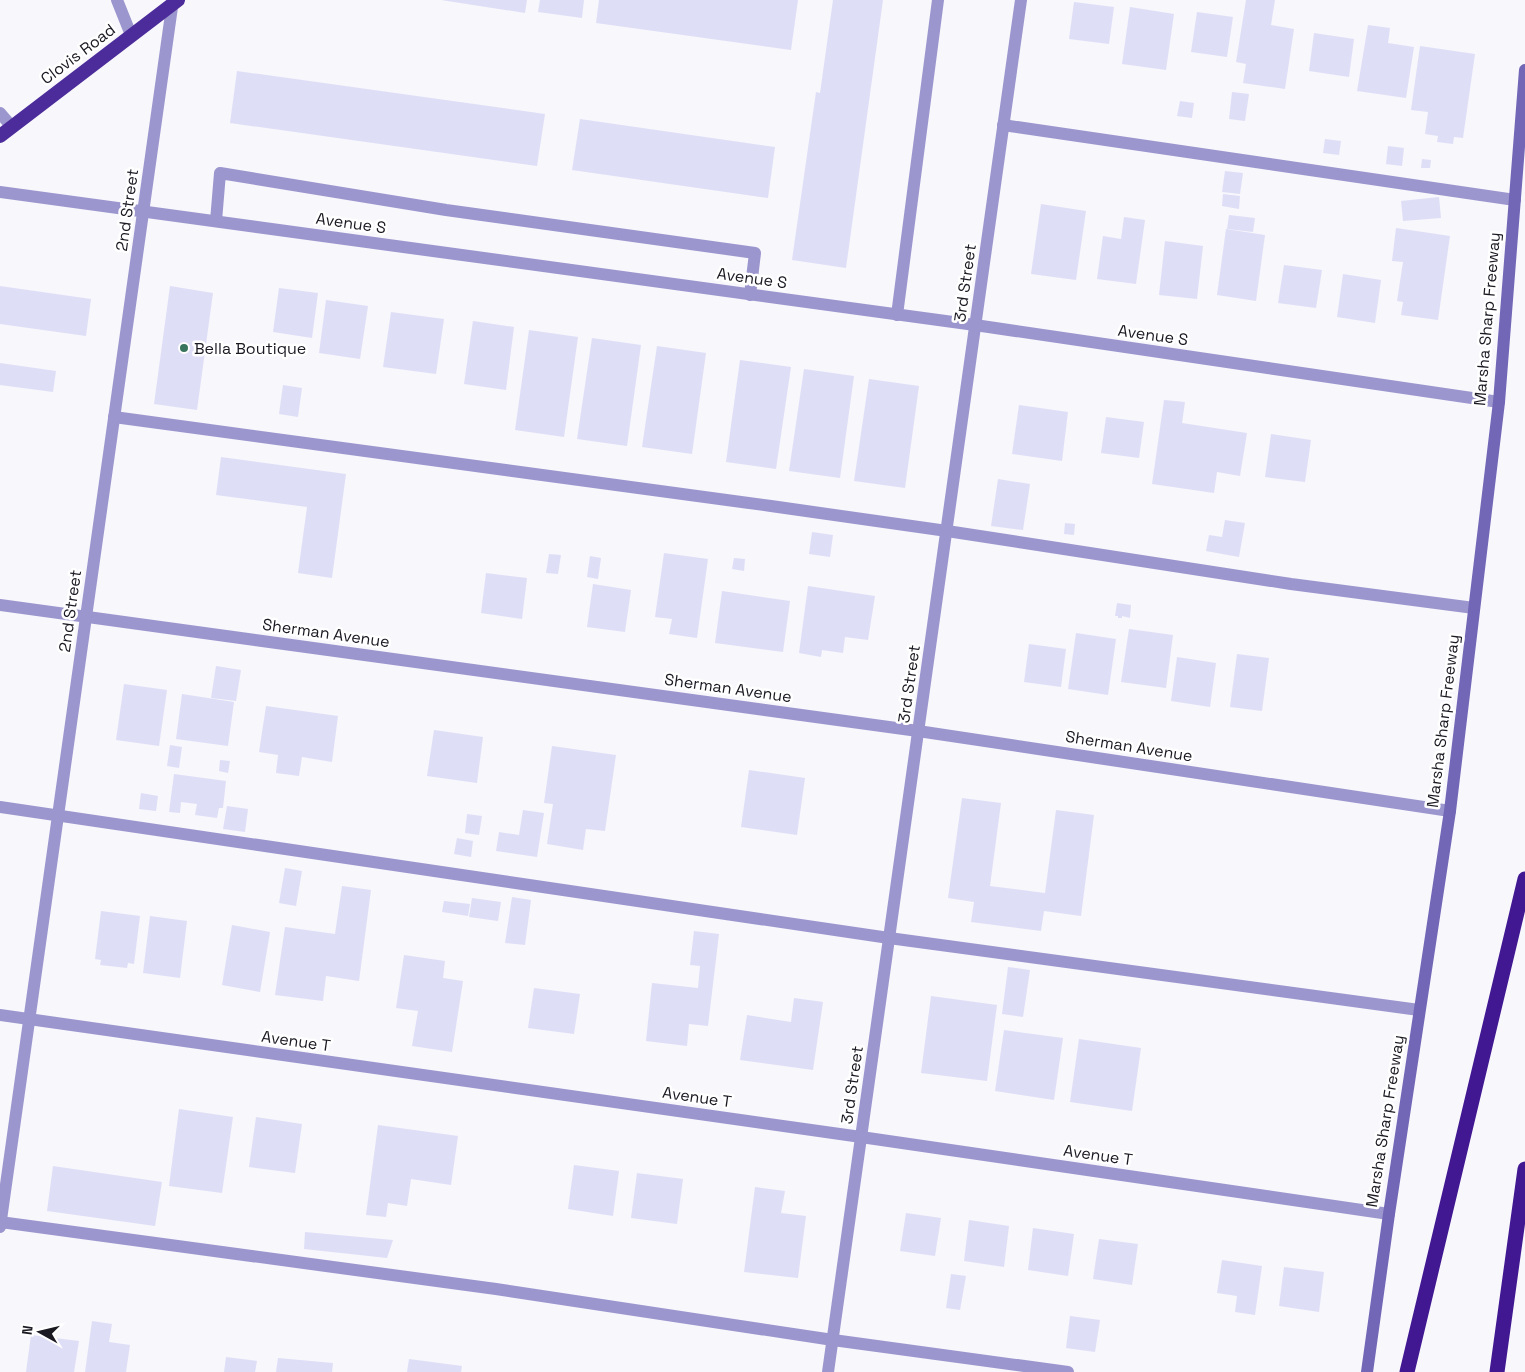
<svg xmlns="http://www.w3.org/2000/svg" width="1525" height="1372" viewBox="0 0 1525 1372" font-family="'Space Grotesk',sans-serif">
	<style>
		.building { fill: #dfdef7 }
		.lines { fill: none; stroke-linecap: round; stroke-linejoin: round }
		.service { stroke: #9c96ce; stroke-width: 12 }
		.minor { stroke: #9c96ce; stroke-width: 12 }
		.secondary { stroke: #7266b6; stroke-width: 12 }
		.trunk { stroke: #4c2c9a; stroke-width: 14 }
		.motorway { stroke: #411892; stroke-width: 15 }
		.poi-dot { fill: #37735d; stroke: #fff; stroke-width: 2 }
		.labels { text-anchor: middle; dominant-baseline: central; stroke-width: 5; stroke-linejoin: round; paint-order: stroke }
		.street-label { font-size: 16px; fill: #1a1922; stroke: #fff }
		.poi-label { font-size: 16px; fill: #1a1922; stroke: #fff; text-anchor: start }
	</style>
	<rect width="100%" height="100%" fill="#f7f7fc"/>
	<!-- building -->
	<g class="building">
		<path d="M441,0H527L525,13Z"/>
		<path d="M540,0H584L582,18L538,12Z"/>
		<path d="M599,0H798L791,50L596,23Z"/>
		<path d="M833,0H883L846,268L792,260L816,92L820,93Z"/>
		<path d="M1246,0H1275L1271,25L1294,29L1285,89L1243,83L1246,64L1236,62Z"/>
		<path d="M1074,2L1114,7L1109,44L1069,39Z"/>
		<path d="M1130,7L1174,14L1166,70L1122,64Z"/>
		<path d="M1197,12L1233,17L1227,57L1191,52Z"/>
		<path d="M1368,25L1390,28L1388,43L1414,47L1406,98L1357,91Z"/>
		<path d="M1314,33L1354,39L1349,77L1309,71Z"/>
		<path d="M1420,46L1475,54L1463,138L1454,137L1453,144L1437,142L1438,136L1425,134L1428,112L1411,110Z"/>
		<path d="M237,71L545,114L537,166L230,123Z"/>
		<path d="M1232,92L1249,94L1245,121L1229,119Z"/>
		<path d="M1180,101L1194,103L1192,118L1177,116Z"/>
		<path d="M580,119L775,147L768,198L572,170Z"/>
		<path d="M1325,139L1341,141L1339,155L1323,153Z"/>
		<path d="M1388,146L1404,148L1402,166L1386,164Z"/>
		<path d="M1422,159L1431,160L1430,168H1421Z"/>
		<path d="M1225,171L1243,173L1240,194L1222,192Z"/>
		<path d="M1223,194L1240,196L1239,209L1222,206Z"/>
		<path d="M1439,197L1441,218L1403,221L1401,201Z"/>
		<path d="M1041,204L1086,211L1076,280L1031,274Z"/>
		<path d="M1229,215L1255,218L1253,232L1227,229Z"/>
		<path d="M1124,217L1145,220L1136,284L1097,279L1103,236L1121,239Z"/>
		<path d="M1396,228L1450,236L1438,320L1401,315L1403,302L1397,301L1403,262L1392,261Z"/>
		<path d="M1226,229L1265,235L1256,301L1217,295Z"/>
		<path d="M1165,241L1203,246L1197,299L1159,295Z"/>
		<path d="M1284,265L1322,270L1316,308L1278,303Z"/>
		<path d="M1343,274L1381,280L1375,323L1337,317Z"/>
		<path d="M0,286L91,299L86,336L0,324Z"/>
		<path d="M170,286L213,293L197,410L154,404Z"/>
		<path d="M279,288L318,293L312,338L273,332Z"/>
		<path d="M326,300L368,306L360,359L319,353Z"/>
		<path d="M391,312L444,319L436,374L383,367Z"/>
		<path d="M473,321L514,327L506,390L464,384Z"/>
		<path d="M529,330L578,337L564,437L515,430Z"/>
		<path d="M592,338L641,345L627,446L577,439Z"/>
		<path d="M657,346L706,353L692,454L642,447Z"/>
		<path d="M740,360L791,367L776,469L726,462Z"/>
		<path d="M0,363L56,371L53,392L0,385Z"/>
		<path d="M804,369L854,376L840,478L789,471Z"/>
		<path d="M869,379L919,386L905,488L854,481Z"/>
		<path d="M283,385L302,388L298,417L279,414Z"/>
		<path d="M1164,400L1185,402L1182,423L1247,433L1240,476L1217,472L1214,493L1152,484Z"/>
		<path d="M1019,405L1068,412L1062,461L1012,454Z"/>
		<path d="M1106,417L1144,422L1139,458L1101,453Z"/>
		<path d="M1271,434L1311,440L1305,482L1265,477Z"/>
		<path d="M221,457L346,474L332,578L298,573L307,507L216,495Z"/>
		<path d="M998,479L1030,484L1023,530L991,526Z"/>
		<path d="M1225,520L1245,523L1239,557L1206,551L1209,535L1222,537Z"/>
		<path d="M1065,523L1075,524L1074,535L1064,534Z"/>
		<path d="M812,532L833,535L830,557L809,554Z"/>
		<path d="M664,553L708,559L697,638L669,634L672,619L655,617Z"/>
		<path d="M549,554L561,555L558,574L546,573Z"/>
		<path d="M590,556L601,558L598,579L587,577Z"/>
		<path d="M734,558L745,559L744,571L732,569Z"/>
		<path d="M486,573L527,578L522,619L481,613Z"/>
		<path d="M593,584L631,590L625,632L587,627Z"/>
		<path d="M808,586L875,596L868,640L845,637L843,653L822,650L821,657L799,653Z"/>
		<path d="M722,591L790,601L783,652L715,643Z"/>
		<path d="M1117,603L1131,605L1130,618L1122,616V618H1118V616H1115Z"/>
		<path d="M1129,629L1173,635L1166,688L1121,682Z"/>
		<path d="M1076,633L1116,639L1108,695L1068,689Z"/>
		<path d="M1029,644L1066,649L1061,687L1024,682Z"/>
		<path d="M1237,654L1269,658L1262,711L1230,707Z"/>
		<path d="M1177,657L1216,663L1210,707L1171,701Z"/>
		<path d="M216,666L241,670L236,701L211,698Z"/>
		<path d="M124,684L167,690L159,746L116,740Z"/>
		<path d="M182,694L234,702L228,746L176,739Z"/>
		<path d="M266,706L338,716L332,762L302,757L299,776L276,773L278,755L259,752Z"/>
		<path d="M434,730L483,737L477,783L427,776Z"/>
		<path d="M170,745L182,747L179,768L167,766Z"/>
		<path d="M552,746L616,755L605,831L586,829L583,850L547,844L553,804L544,803Z"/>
		<path d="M220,760L230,761L228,773L219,771Z"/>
		<path d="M749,770L805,778L797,835L741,827Z"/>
		<path d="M174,774L226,781L223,808H219L217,818L195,815L197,804L181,802L180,813L169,812Z"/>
		<path d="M141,793L158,796L156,811L139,809Z"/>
		<path d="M962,798L1001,803L990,886L1045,893L1056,810L1094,815L1081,916L1044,911L1041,931L971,922L974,902L948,898Z"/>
		<path d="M227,806L248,809L245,832L223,829Z"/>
		<path d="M523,810L544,813L537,857L496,851L499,832L519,835Z"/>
		<path d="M467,814L482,816L479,835L465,833Z"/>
		<path d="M457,838L473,841L471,857L454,854Z"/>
		<path d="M285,868L302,871L296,906L279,903Z"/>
		<path d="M342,886L371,890L359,981L326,976L323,1001L275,995L285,927L335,934Z"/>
		<path d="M512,897L531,900L525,945L505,943Z"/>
		<path d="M472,898L501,902L498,921L469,917Z"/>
		<path d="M444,901L470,904L468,916L442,912Z"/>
		<path d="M101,911L140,916L134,964L128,963L127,968L100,965L101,960L95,959Z"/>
		<path d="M150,916L187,921L180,978L143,973Z"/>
		<path d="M232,925L270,932L260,992L222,985Z"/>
		<path d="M694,931L719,934L708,1026L689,1024L687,1046L646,1041L652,983L698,988L700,966L690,965Z"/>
		<path d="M404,955L445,961L443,978L463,981L452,1052L412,1046L418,1011L396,1008Z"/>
		<path d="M1008,967L1030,970L1023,1017L1002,1014Z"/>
		<path d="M534,988L580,994L574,1034L528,1028Z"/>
		<path d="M931,996L997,1005L987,1081L921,1073Z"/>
		<path d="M794,998L823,1002L813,1070L740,1060L747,1015L791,1022Z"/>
		<path d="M1004,1030L1063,1038L1054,1100L995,1091Z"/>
		<path d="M1079,1039L1141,1048L1132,1111L1070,1102Z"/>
		<path d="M179,1109L233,1117L222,1193L169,1186Z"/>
		<path d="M256,1117L302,1124L295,1173L249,1167Z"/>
		<path d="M378,1125L458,1136L451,1185L411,1179L407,1206L388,1203L386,1217L366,1215Z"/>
		<path d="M574,1165L619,1171L613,1216L568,1209Z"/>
		<path d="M53,1166L162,1182L155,1226L47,1211Z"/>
		<path d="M637,1173L683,1179L677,1224L631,1218Z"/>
		<path d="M755,1187L785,1191L781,1213L806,1216L798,1278L744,1272Z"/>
		<path d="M906,1213L941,1218L935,1256L900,1251Z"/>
		<path d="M969,1220L1009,1226L1004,1267L964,1261Z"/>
		<path d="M1033,1228L1074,1234L1068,1276L1028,1270Z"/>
		<path d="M305,1232L393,1240L387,1258L304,1249Z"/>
		<path d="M1099,1239L1138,1244L1132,1285L1093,1279Z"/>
		<path d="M1222,1260L1262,1266L1255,1315L1235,1312L1237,1296L1217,1293Z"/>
		<path d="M1284,1267L1324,1272L1319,1312L1279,1306Z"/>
		<path d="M951,1274L966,1276L960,1310L946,1308Z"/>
		<path d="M1070,1316L1100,1320L1095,1352L1066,1348Z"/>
		<path d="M92,1321L112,1324L109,1342L130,1345L126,1372H85Z"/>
		<path d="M31,1335L79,1341L74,1372H26Z"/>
		<path d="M226,1357L257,1361L255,1372H224Z"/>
		<path d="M278,1358L333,1363L332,1372H276Z"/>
		<path d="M409,1359L462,1366L461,1372H407Z"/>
	</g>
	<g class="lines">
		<!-- service -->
		<g class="service">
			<path d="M117,0L131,35"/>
			<path d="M0,113L12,127"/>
			<path d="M1003,125L1515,200"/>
			<path d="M216,221L220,173L446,210L755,253L750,295"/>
			<path d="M897,315L938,0"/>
			<path d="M114,417L771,506L947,531L1291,584L1474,608"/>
			<path d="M0,807L889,938L1419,1010"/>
			<path d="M0,1222L496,1289L833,1340L1068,1372"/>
		</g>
		<!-- minor -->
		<g class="minor">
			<path d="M0,192L975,325L1499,402"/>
			<path d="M0,605L918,731L1450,811"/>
			<path d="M0,1015L861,1137L1389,1214"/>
			<path d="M0,1227L173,0"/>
			<path d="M828,1372L1021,0"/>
		</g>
		<!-- secondary -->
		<path class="secondary" d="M1367,1372L1389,1214L1450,811L1499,402L1525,70"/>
		<!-- trunk -->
		<path class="trunk" d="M0,136L178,0"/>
		<!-- motorway -->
		<g class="motorway">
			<path d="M1407,1372L1525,879"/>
			<path d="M1497,1372L1525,1169"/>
		</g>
	</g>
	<!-- markers -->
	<circle class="poi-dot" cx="184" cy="348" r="5"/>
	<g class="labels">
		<!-- street labels -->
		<g class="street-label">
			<text transform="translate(78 54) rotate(-37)">Clovis Road</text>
			<text transform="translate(127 210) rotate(-82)">2nd Street</text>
			<text transform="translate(351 223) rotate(8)">Avenue S</text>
			<text transform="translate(752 278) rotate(8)">Avenue S</text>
			<text transform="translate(965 283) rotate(-82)">3rd Street</text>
			<text transform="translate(1487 319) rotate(-85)">Marsha Sharp Freeway</text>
			<text transform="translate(1153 335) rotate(8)">Avenue S</text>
			<text transform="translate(70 611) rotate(-82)">2nd Street</text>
			<text transform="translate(326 633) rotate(8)">Sherman Avenue</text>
			<text transform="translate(909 684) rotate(-82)">3rd Street</text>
			<text transform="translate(728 688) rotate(8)">Sherman Avenue</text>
			<text transform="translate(1443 721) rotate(-83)">Marsha Sharp Freeway</text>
			<text transform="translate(1129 746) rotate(9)">Sherman Avenue</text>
			<text transform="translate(296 1041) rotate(8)">Avenue T</text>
			<text transform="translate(852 1085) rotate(-82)">3rd Street</text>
			<text transform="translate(697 1097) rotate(8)">Avenue T</text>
			<text transform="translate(1385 1121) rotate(-81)">Marsha Sharp Freeway</text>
			<text transform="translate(1098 1155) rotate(8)">Avenue T</text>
		</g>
		<!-- poi labels -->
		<g class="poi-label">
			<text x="194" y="348">Bella Boutique</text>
		</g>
	</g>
	<!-- north arrow -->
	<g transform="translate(40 1332) rotate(278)" stroke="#ffffff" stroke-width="4" paint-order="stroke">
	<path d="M0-4L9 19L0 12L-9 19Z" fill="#1a1922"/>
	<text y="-8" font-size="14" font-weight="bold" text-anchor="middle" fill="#1a1922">N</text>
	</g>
</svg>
